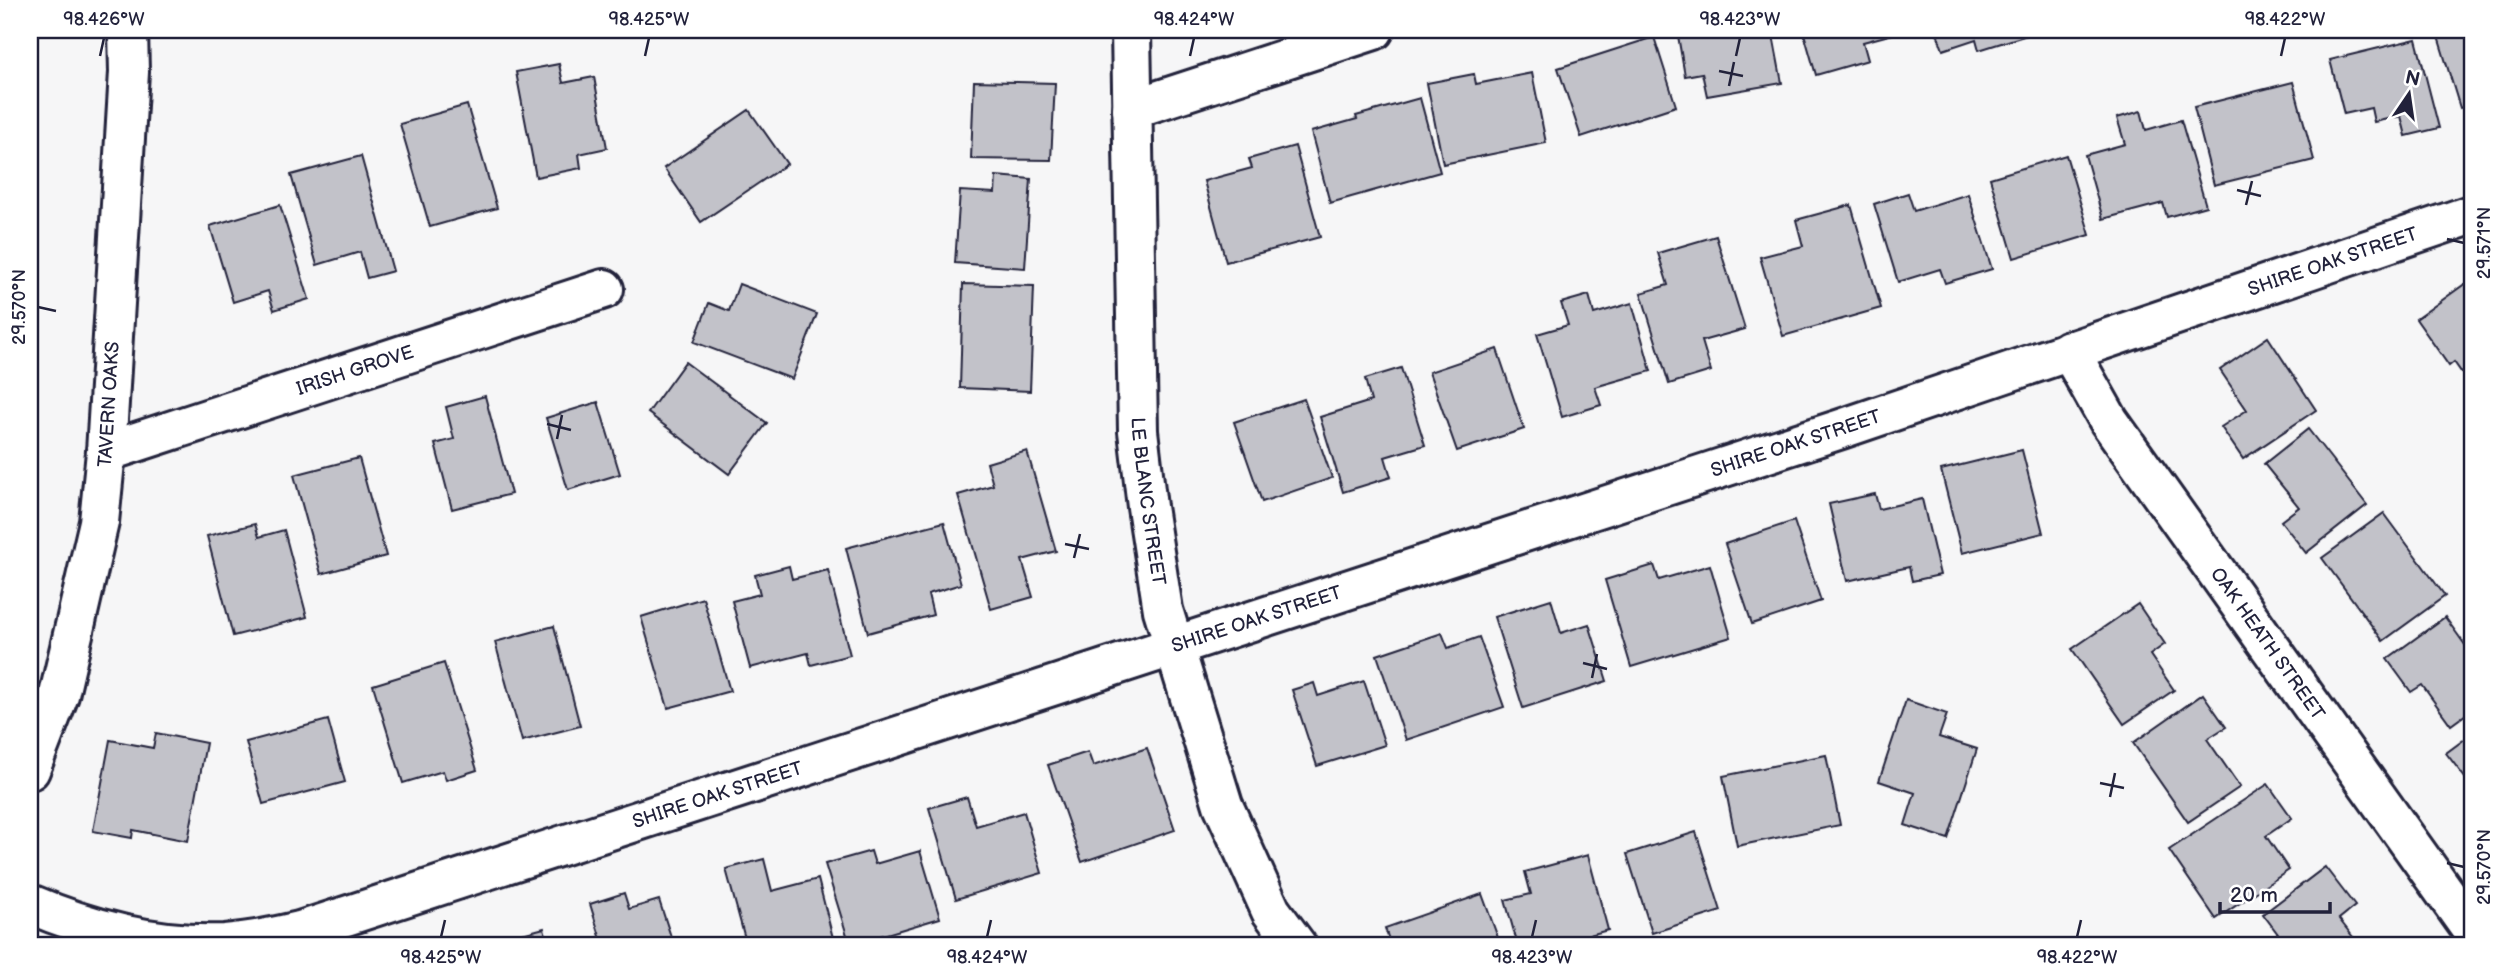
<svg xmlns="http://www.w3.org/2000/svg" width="2503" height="976" viewBox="0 0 2503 976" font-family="'Balsamiq Sans',sans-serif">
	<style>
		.building { fill: #c2c2c9; stroke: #22223b; stroke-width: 2 }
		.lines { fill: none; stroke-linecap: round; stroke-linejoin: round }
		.street-casing { stroke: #22223b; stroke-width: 44 }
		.secondary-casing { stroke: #22223b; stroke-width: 44 }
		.street { stroke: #fff; stroke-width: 38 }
		.secondary { stroke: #fff; stroke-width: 38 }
		.ticks { fill: none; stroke: #22223b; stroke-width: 2.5 }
		.labels { text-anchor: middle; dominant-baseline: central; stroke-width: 5; stroke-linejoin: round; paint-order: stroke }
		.street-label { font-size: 19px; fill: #22223b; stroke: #fff }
		.neatline { fill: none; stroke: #22223b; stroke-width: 2.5 }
		.ticks-label { font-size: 18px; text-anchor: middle; fill: #22223b }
	</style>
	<rect width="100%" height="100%" fill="#f6f6f7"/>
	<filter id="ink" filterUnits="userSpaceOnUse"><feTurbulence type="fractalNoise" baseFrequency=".0143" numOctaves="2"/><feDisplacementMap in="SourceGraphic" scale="14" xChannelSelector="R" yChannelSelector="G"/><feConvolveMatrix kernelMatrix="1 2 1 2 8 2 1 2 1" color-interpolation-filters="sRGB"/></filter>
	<g filter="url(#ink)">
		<!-- building -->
		<g class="building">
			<path d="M1677,30H1709L1710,33L1725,30H1772L1782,83L1707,96L1702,73L1685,76Z"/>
			<path d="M1803,30H1908L1863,42L1868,60L1816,75Z"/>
			<path d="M1936,30H2025L2027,35L1979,50L1976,39L1943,50Z"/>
			<path d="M2436,30H2473V104L2460,108Z"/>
			<path d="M1654,37L1676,106L1581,137L1558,68Z"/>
			<path d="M2416,39L2439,128L2406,136L2401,116L2374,122L2371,108L2344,114L2330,60Z"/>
			<path d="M559,64L563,83L594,77L607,148L579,154L581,168L536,177L516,72Z"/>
			<path d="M1532,73L1546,143L1443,164L1427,83L1474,74L1476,84Z"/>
			<path d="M974,81L1055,83L1051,160L971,159Z"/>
			<path d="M2293,82L2314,160L2214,185L2194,107Z"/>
			<path d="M1420,98L1440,172L1330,203L1311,132L1357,119L1356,116Z"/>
			<path d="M467,105L497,208L430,227L400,124Z"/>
			<path d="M749,110L787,164L701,222L664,168Z"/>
			<path d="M2141,111L2146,130L2181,120L2206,206L2167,217L2163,203L2103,219L2085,155L2125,144L2117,118Z"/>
			<path d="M1295,146L1320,237L1226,262L1204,181L1252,168L1249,159Z"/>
			<path d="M2066,155L2090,235L2014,258L1990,178Z"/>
			<path d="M361,156L393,271L367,278L360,252L317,265L291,175Z"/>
			<path d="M996,176L1031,179L1025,268L955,263L960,191L995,193Z"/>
			<path d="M1908,193L1914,211L1968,194L1992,269L1945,283L1940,269L1898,282L1874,204Z"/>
			<path d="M280,205L309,299L274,310L268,291L233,302L210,226Z"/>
			<path d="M1851,205L1881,308L1783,336L1760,257L1803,246L1796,220Z"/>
			<path d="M1716,236L1745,329L1702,341L1711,371L1669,384L1641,293L1668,285L1658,253Z"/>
			<path d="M2473,278V389L2454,362L2449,366L2416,319Z"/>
			<path d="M739,284L817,314L792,379L694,342L709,303L729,311Z"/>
			<path d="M963,284L1034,286L1030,391L960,388Z"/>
			<path d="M1589,295L1594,314L1632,303L1651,371L1595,387L1601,405L1562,417L1537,334L1568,325L1561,303Z"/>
			<path d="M2268,337L2316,410L2243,459L2221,427L2247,410L2220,370Z"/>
			<path d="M1497,349L1524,429L1457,451L1429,372Z"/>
			<path d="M685,362L767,423L729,474L648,413Z"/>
			<path d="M1401,368L1425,445L1385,457L1391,477L1343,492L1320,417L1371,401L1365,379Z"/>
			<path d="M485,396L511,494L452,509L435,444L454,439L446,407Z"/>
			<path d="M1304,399L1332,478L1262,502L1234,422Z"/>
			<path d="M598,402L620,474L568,490L546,418Z"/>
			<path d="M2308,429L2367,505L2306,553L2281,521L2299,507L2264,464Z"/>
			<path d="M2022,450L2043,533L1962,553L1941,470Z"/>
			<path d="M1027,451L1056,551L1022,560L1033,597L991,609L958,495L993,485L987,463Z"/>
			<path d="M359,458L386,556L321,574L294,475Z"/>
			<path d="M1875,494L1879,509L1922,499L1940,575L1912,581L1909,567L1847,581L1829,504Z"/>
			<path d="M2384,513L2445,596L2383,641L2322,558Z"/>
			<path d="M1794,521L1821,601L1752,624L1725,544Z"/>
			<path d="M944,522L961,584L928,594L933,615L868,633L846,548Z"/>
			<path d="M255,524L259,537L284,530L307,617L233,636L207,536Z"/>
			<path d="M1654,565L1659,580L1710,565L1731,637L1631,667L1605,580Z"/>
			<path d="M789,566L792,579L828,570L850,655L811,665L808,653L750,668L732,601L760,594L755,575Z"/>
			<path d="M703,598L730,691L668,708L641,617Z"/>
			<path d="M1551,599L1561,633L1589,624L1607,681L1523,708L1494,617Z"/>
			<path d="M2138,604L2165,644L2150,655L2174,690L2124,724L2072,649Z"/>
			<path d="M2445,617L2473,656V709L2451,725L2422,685L2411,692L2387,659Z"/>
			<path d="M554,626L580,726L522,741L495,642Z"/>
			<path d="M1442,633L1448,648L1479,637L1504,707L1406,740L1377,655Z"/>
			<path d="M444,663L477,770L446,780L443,771L403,783L373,685Z"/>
			<path d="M1364,681L1385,745L1317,766L1292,690L1314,683L1318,696Z"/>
			<path d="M2203,694L2226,727L2207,739L2240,787L2188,822L2133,743Z"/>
			<path d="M1906,700L1947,714L1939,737L1977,749L1948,839L1905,825L1915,793L1879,781Z"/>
			<path d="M328,720L345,782L263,804L246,742Z"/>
			<path d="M156,733L206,743L188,841L133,830L132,838L93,831L110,740L153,748Z"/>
			<path d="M2473,733V786L2472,787L2446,753Z"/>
			<path d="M1147,748L1175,830L1082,862L1048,765L1088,752L1093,766Z"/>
			<path d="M1826,755L1840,825L1737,846L1723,776Z"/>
			<path d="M2268,784L2292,818L2266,836L2289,870L2216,919L2169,850Z"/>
			<path d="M967,797L976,826L1024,812L1042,873L956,899L929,808Z"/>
			<path d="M1696,832L1721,911L1652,933L1627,854Z"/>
			<path d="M871,851L875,864L920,851L940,918L850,945L825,864Z"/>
			<path d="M1588,855L1608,930L1571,940L1572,946H1518L1505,900L1531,894L1525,872Z"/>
			<path d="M764,859L772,891L818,879L835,946H747L726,869Z"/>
			<path d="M2325,867L2355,906L2339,919L2360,946H2287L2263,914Z"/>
			<path d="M624,893L629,909L659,900L674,946H603L590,904Z"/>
			<path d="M1482,894L1501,946H1391L1385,928Z"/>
			<path d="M544,928L549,946H478Z"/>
		</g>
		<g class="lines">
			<!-- street casing -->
			<g class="street-casing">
				<g id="street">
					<path id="s1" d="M1131,30L1138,431L1147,507L1163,610L1223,805L1271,911L1297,946"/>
					<path d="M1132,109L1374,30"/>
					<path id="s2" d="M2069,350L2109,421L2473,932"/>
					<path id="s3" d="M106,452L604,289"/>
					<path id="s4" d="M30,904C91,930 158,947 225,944C250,942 275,937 300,931L1841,429L2473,214"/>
				</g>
			</g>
			<!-- secondary casing -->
			<g class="secondary-casing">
				<g id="secondary">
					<path id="s5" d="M30,770L59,695L99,522L106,452L129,72L128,30"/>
				</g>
			</g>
			<!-- street -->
			<use href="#street" class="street"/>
			<!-- secondary -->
			<use href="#secondary" class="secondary"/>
		</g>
	</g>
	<!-- ticks -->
	<path class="ticks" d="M100,56L104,38M645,56L649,38M1190,56L1194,38M1736,56L1740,38M2281,56L2285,38M1719,71L1743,76M1729,86L1734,62M2237,190L2261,196M2246,205L2252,181M2447,239L2464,243M38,307L56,311M547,424L571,430M557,439L562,415M1065,544L1089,549M1074,558L1080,534M1583,663L1607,669M1592,678L1597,654M2100,783L2124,788M2110,797L2115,773M2447,863L2464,867M441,937L445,920M987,937L991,920M1532,937L1536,920M2077,937L2081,920"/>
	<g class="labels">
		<!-- street labels -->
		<g class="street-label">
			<text stroke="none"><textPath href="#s4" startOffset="2417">SHIRE OAK STREET</textPath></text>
			<text stroke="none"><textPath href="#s3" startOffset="262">IRISH GROVE</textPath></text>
			<text stroke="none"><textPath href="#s5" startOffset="376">TAVERN OAKS</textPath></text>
			<text stroke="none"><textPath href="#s4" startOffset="1850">SHIRE OAK STREET</textPath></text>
			<text stroke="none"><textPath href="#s1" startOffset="472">LE BLANC STREET</textPath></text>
			<text stroke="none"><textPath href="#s4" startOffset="1283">SHIRE OAK STREET</textPath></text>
			<text stroke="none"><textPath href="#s2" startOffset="355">OAK HEATH STREET</textPath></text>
			<text stroke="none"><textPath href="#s4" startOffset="716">SHIRE OAK STREET</textPath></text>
		</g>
	</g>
	<!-- margin -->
	<rect width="2503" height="976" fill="none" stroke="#fff" stroke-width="77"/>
	<!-- north arrow -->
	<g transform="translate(2409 94) rotate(13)" stroke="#ffffff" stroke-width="5" paint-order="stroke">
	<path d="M0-5L12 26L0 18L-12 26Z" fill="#22223b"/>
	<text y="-10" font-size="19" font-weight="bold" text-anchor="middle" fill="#22223b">N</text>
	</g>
	<!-- scale -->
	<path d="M2220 902v10h110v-10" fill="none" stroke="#22223b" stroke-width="3.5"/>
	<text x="2230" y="902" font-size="21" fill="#22223b" stroke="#ffffff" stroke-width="5" paint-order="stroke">20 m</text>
	<rect x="38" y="38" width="2426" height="899" class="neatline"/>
	<g class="ticks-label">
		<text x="104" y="25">98.426°W</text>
		<text x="649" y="25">98.425°W</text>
		<text x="1194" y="25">98.424°W</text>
		<text x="1740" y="25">98.423°W</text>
		<text x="2285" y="25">98.422°W</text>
		<text transform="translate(2484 243) rotate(-90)" y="6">29.571°N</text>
		<text transform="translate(19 307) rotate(-90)" y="6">29.570°N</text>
		<text transform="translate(2484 867) rotate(-90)" y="6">29.570°N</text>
		<text x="441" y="963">98.425°W</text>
		<text x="987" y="963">98.424°W</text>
		<text x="1532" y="963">98.423°W</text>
		<text x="2077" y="963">98.422°W</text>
	</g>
</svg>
